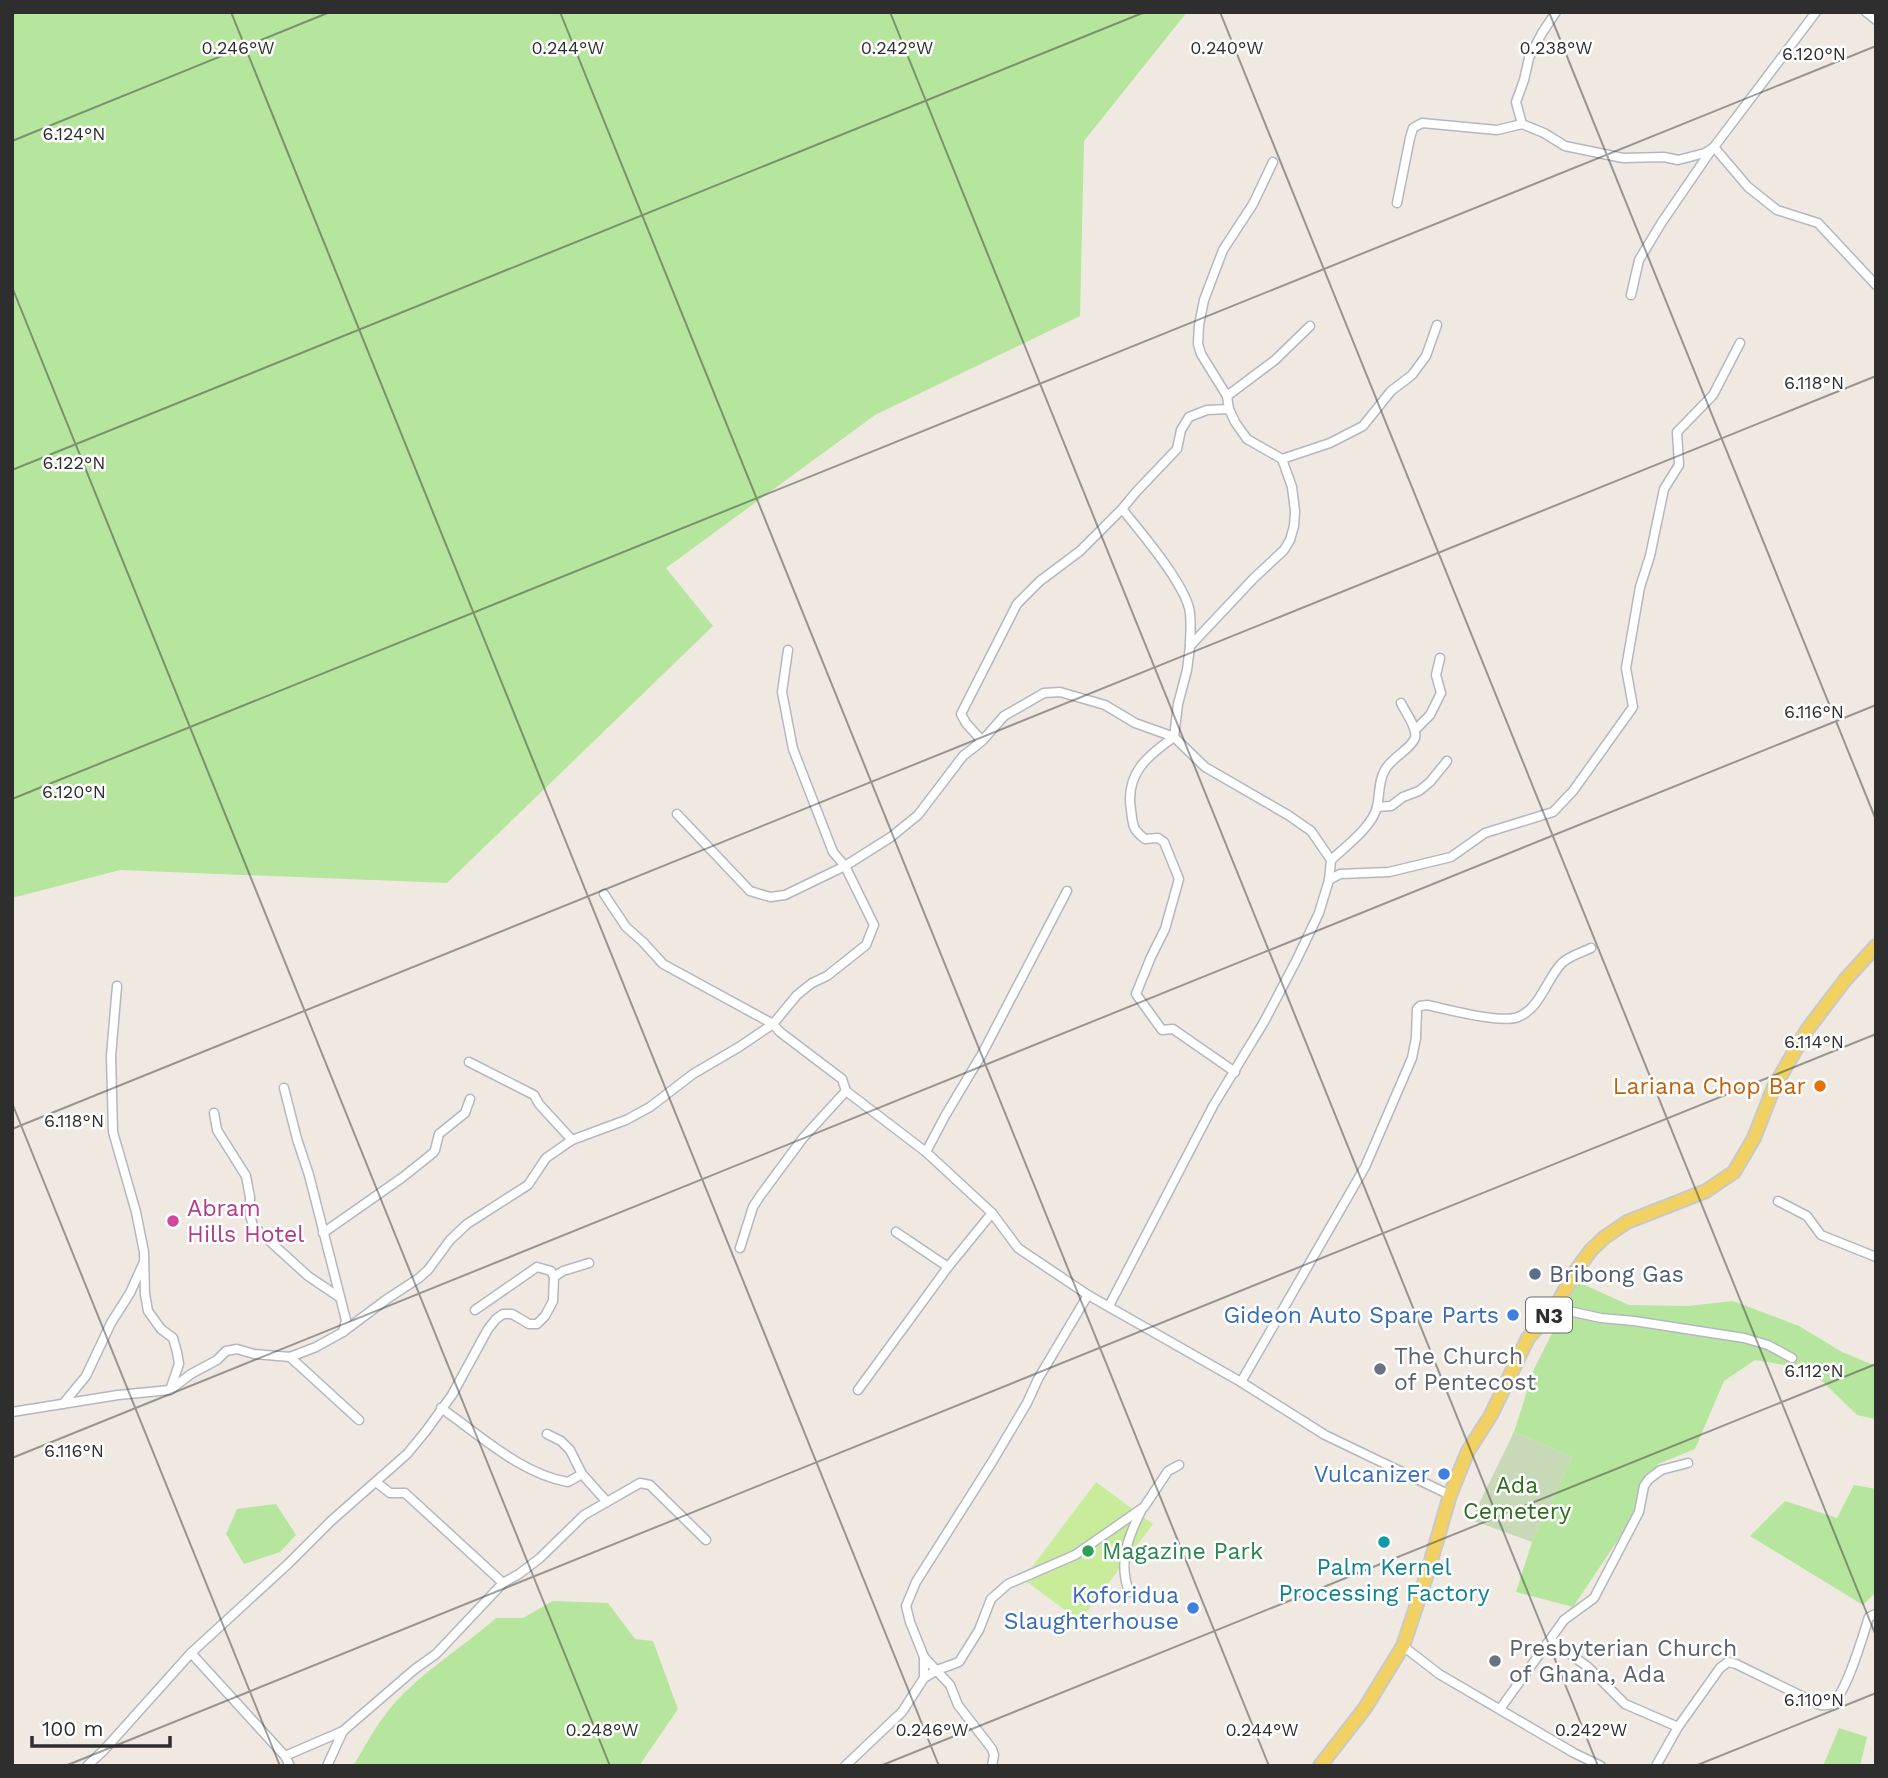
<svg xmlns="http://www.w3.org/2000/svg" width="1888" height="1778" viewBox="0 0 1888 1778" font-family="'Work Sans',sans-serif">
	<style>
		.green { fill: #b6e59e }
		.cemetery { fill: #c8d9b8 }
		.pitch { fill: #c9ec9a }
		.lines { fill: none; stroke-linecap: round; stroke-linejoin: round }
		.street-casing { stroke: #b4b7c1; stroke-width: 11 }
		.primary-casing { stroke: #c9c9c9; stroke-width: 16 }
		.street { stroke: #fff; stroke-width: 8 }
		.primary { stroke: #f2d163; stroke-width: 12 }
		.ticks { fill: none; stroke: #2e2e2e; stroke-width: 2; stroke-opacity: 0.45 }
		.food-dot { fill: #e8710a; stroke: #fff; stroke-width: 2.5 }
		.hotel-dot { fill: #d1479c; stroke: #fff; stroke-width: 2.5 }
		.service-dot { fill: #5c6f8a; stroke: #fff; stroke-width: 2.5 }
		.shop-dot { fill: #3f7fe0; stroke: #fff; stroke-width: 2.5 }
		.worship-dot { fill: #6b7280; stroke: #fff; stroke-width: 2.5 }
		.culture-dot { fill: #0f9aa8; stroke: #fff; stroke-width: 2.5 }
		.leisure-dot { fill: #2e9e5b; stroke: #fff; stroke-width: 2.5 }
		.labels { text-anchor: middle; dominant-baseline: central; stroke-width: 5; stroke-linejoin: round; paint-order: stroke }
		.shield { fill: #fff; stroke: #6d6d6d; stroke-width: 2 }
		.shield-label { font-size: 21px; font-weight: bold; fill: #2e2e2e }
		.food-label { font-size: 23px; fill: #c56008; stroke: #fff; text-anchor: end }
		.hotel-label { font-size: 23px; fill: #b23c85; stroke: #fff; text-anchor: start }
		.service-label { font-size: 23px; fill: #4e5e75; stroke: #fff; text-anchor: start }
		.shop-label { font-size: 23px; fill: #366cbe; stroke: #fff; text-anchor: end }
		.worship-label { font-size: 23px; fill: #5b616d; stroke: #fff; text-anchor: start }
		.park-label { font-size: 23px; fill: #2c6e1b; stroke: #fff }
		.leisure-label { font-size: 23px; fill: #27864d; stroke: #fff; text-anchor: start }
		.culture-label { font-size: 23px; fill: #0d838f; stroke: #fff }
		.ticks-label { font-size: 18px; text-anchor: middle; fill: #2e2e2e; stroke: #fff; stroke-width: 5; stroke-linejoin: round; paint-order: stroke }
	</style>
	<rect width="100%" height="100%" fill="#efe9e1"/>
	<!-- green -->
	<g class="green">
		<path d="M12,12H1187L1084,141L1080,316L875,415L666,568L713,626L447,883L120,870L12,898Z"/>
		<path d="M1578,1282L1629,1305L1688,1306L1733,1301L1799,1326L1842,1352L1876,1366V1419L1857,1415L1823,1382L1801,1368L1755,1360L1724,1381L1695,1449L1658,1464L1634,1516L1573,1607L1516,1592L1532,1542L1572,1457L1514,1432L1534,1369Z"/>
		<path d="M1854,1485L1876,1489V1592L1863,1605L1750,1536L1785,1501L1837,1518Z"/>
		<path d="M276,1504L296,1535L280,1552L244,1564L226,1534L237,1509Z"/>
		<path d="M553,1601L608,1603L635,1639L653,1641L678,1709L639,1766H353C364,1749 373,1730 385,1715C414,1676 460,1650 496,1618H523Z"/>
		<path d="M1839,1728L1867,1737L1860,1766H1823Z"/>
	</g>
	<!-- cemetery -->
	<path class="cemetery" d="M1514,1432L1572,1457L1532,1542L1471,1520Z"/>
	<!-- pitch -->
	<path class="pitch" d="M1096,1482L1153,1524L1080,1621L1023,1579Z"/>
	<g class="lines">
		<!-- street casing -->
		<g class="street-casing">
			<g id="street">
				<path d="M1816,12L1714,147L1748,187L1777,210L1818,223L1876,285"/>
				<path d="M1866,12L1876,20"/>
				<path d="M1522,124L1516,102L1524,80L1529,58L1542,33L1556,12"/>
				<path d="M1397,203L1410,138L1413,128L1422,123L1497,130L1522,124L1544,133L1565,146L1623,158L1664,157L1678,160L1705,153L1714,147"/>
				<path d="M1631,295L1639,260L1662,222L1710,152"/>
				<path d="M1227,396L1275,360L1310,326"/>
				<path d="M1282,459L1330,443L1363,426L1391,391L1412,375L1426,356L1437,325"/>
				<path d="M1122,509C1141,532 1182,581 1189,608C1192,619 1190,634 1190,646"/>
				<path d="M1415,730L1430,715L1441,693L1436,675L1440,658"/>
				<path d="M1174,737C1147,756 1125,774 1131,810C1133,825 1132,829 1145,839L1158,838L1164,842L1179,879L1165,929L1151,957L1136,994L1162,1030L1173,1029L1235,1072"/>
				<path d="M982,741L966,723L961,714L1017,604L1040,581L1080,551L1122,509L1136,492L1177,449L1181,430L1189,417L1207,410L1229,409"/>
				<path d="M1377,807L1391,806L1403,797L1419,791L1430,782L1447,761"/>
				<path d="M677,814L750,891L770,897L785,895L845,866L891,837L918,815L963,756L982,741L1004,716L1044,693L1060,692L1105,705L1135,723L1174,737"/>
				<path d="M1331,860C1345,847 1373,826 1377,807C1380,795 1378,781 1385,770C1391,758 1411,749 1415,738C1418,728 1405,712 1401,703"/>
				<path d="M1329,880L1340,874L1389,872L1451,857L1485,833L1553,812L1573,791L1633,707L1626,668L1640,587L1650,556L1664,489L1679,465L1677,432L1713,395L1740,343"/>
				<path d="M604,894L626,927L643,942L663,964L773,1024L780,1032L842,1079L846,1091L926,1152L992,1213L1018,1248L1088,1295L1241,1382L1325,1435L1450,1495"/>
				<path d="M117,986L111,1056L113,1132L136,1212L144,1252L145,1294L148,1311L161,1329L173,1338L177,1352L179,1364L170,1390"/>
				<path d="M469,1062L534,1095L539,1104L572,1140"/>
				<path d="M284,1088L297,1139L309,1175L346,1320L343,1332"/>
				<path d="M214,1113L217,1130L246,1176L250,1197V1215L253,1226L308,1276L339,1297"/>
				<path d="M926,1152L945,1116L982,1054L1067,891"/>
				<path d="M1778,1201L1807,1216L1821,1235L1876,1257"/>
				<path d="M896,1232L948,1267"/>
				<path d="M323,1233L403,1177L433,1153L435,1150L439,1134L465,1113L470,1099"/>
				<path d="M740,1248L753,1207L760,1196L803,1138L846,1091"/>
				<path d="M1109,1306L1213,1106L1264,1022L1296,961L1319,913L1329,880L1331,860L1311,831L1288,815L1205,767L1174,737L1178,704L1187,670L1190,646L1254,578L1284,550L1290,540L1294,526L1295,511L1292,487L1282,459L1247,439L1235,422L1229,409L1227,396L1201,354L1198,344L1199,325L1204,300L1223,250L1253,204L1273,162"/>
				<path d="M1555,1308L1601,1318L1634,1321L1744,1338L1768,1345L1792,1358"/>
				<path d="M475,1310L537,1267L551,1271L554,1277"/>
				<path d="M290,1357L359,1420"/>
				<path d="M1241,1382L1365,1167L1412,1058L1416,1038L1417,1009L1420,1006L1427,1005C1447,1009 1500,1024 1518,1017C1540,1009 1547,978 1562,963C1569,956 1583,952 1591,948"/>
				<path d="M858,1390L948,1267L992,1213"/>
				<path d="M63,1404L86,1376L111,1323L130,1293L143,1264"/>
				<path d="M441,1408C480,1435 521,1474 568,1482L582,1474"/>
				<path d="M12,1412L118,1395L170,1390L191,1374L217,1360L226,1351L237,1349L254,1354L290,1357L316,1347L343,1332L387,1299L419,1278L428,1270L450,1240L467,1224L528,1185L546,1158L572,1140L626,1120L650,1107L693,1074L739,1047L773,1024L797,995L812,983L827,976L866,945L874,925L845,866L833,852L793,749L782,692L788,650"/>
				<path d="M547,1434L561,1441L570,1450L582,1474L607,1502"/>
				<path d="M376,1482L390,1493H405L503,1583"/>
				<path d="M1129,1592C1118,1561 1128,1537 1142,1509"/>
				<path d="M1551,1640L1588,1667L1625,1704L1678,1727"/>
				<path d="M1403,1646L1439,1674L1574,1753L1601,1766"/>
				<path d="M191,1653L285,1756L290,1766"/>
				<path d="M924,1657L950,1685L958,1705L992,1749L994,1755L992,1766"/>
				<path d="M924,1678L937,1670L959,1662L979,1630L991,1599L1008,1584L1075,1555L1144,1507L1168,1471L1179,1465"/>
				<path d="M1500,1709L1564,1620L1594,1598L1639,1512L1644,1486L1649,1479L1661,1470L1688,1463"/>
				<path d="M285,1756L343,1731"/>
				<path d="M87,1766L104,1750L191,1653L288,1564L331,1521L407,1454L426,1431L452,1395L488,1329L496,1319L503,1314H512L529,1324H537L545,1316L553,1301L554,1277L563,1271L589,1263"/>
				<path d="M327,1766L343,1731L415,1669L436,1654L503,1583L519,1574L540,1558L584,1515L640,1483L650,1485L706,1540"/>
				<path d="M845,1766L902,1712L924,1678V1657L910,1622L906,1606L916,1582L992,1462L1027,1403L1038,1379L1088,1295"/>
				<path d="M1656,1766L1678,1727L1720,1668L1728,1662L1736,1664L1820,1705C1825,1705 1827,1706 1831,1704C1846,1696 1863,1635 1869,1617L1876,1614"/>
			</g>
		</g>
		<!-- primary casing -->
		<g class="primary-casing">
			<path id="primary" d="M1320,1766L1365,1708L1403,1646L1428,1571L1450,1495L1468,1451L1491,1415L1528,1338L1555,1308L1575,1272L1591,1250L1605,1237L1627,1222L1706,1191L1734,1172L1754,1138L1774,1087L1807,1030L1845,980L1876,946"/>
		</g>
		<!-- street -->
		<use href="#street" class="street"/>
		<!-- primary -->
		<use href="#primary" class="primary"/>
	</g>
	<!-- ticks -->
	<path class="ticks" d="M231,12L939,1766M560,12L1269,1766M890,12L1598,1766M1220,12L1876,1636M1549,12L1876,820M12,141L330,12M12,287L610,1766M12,470L1145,12M12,799L1876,46M12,1103L280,1766M12,1129L1876,376M12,1458L1876,705M65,1766L1876,1034M880,1766L1876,1364M1695,1766L1876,1693"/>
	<!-- markers -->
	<circle class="food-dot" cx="1820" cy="1086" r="7"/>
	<circle class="hotel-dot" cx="173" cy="1221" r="7"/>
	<circle class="service-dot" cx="1535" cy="1274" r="7"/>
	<g class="shop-dot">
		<circle cx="1513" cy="1315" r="7"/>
		<circle cx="1444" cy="1474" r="7"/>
		<circle cx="1193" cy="1608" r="7"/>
	</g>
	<g class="worship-dot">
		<circle cx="1380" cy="1369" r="7"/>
		<circle cx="1495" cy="1661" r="7"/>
	</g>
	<circle class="culture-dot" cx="1384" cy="1542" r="7"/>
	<circle class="leisure-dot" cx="1088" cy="1551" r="7"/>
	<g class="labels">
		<!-- shield labels -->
		<rect class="shield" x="1526" y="1297.5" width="46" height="35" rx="5"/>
		<g class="shield-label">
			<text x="1549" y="1315">N3</text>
		</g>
		<!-- food labels -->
		<g class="food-label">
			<text x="1806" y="1086">Lariana Chop Bar</text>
		</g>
		<!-- hotel labels -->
		<g class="hotel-label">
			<text x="187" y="1208">Abram<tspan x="187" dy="26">Hills Hotel</tspan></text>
		</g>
		<!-- service labels -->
		<g class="service-label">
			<text x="1549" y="1274">Bribong Gas</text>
		</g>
		<!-- shop labels -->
		<g class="shop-label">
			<text x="1499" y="1315">Gideon Auto Spare Parts</text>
			<text x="1430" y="1474">Vulcanizer</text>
			<text x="1179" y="1595">Koforidua<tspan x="1179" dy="26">Slaughterhouse</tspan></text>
		</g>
		<!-- worship labels -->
		<g class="worship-label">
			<text x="1394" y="1356">The Church<tspan x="1394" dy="26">of Pentecost</tspan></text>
			<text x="1509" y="1648">Presbyterian Church<tspan x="1509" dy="26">of Ghana, Ada</tspan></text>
		</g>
		<!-- park labels -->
		<g class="park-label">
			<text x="1517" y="1485">Ada<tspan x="1517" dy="26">Cemetery</tspan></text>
		</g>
		<!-- leisure labels -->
		<g class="leisure-label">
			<text x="1102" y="1551">Magazine Park</text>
		</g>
		<!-- culture labels -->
		<g class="culture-label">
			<text x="1384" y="1567">Palm Kernel<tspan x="1384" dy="26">Processing Factory</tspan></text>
		</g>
	</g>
	<g class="ticks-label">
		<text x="238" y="54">0.246°W</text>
		<text x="568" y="54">0.244°W</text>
		<text x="897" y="54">0.242°W</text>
		<text x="1227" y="54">0.240°W</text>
		<text x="1556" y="54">0.238°W</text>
		<text x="1814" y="60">6.120°N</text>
		<text x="74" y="140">6.124°N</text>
		<text x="1814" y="389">6.118°N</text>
		<text x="74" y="469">6.122°N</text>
		<text x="1814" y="718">6.116°N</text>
		<text x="74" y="798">6.120°N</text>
		<text x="1814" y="1048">6.114°N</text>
		<text x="74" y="1127">6.118°N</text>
		<text x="1814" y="1377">6.112°N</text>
		<text x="74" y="1457">6.116°N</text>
		<text x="1814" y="1706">6.110°N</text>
		<text x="602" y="1736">0.248°W</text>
		<text x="932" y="1736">0.246°W</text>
		<text x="1262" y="1736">0.244°W</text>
		<text x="1591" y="1736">0.242°W</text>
	</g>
	<!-- border -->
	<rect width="1888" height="1778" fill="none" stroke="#2e2e2e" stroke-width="28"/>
	<!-- scale -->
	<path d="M32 1736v10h138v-10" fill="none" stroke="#2e2e2e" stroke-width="3.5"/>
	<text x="42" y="1736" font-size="21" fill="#2e2e2e" stroke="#ffffff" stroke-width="5" paint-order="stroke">100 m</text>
</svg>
